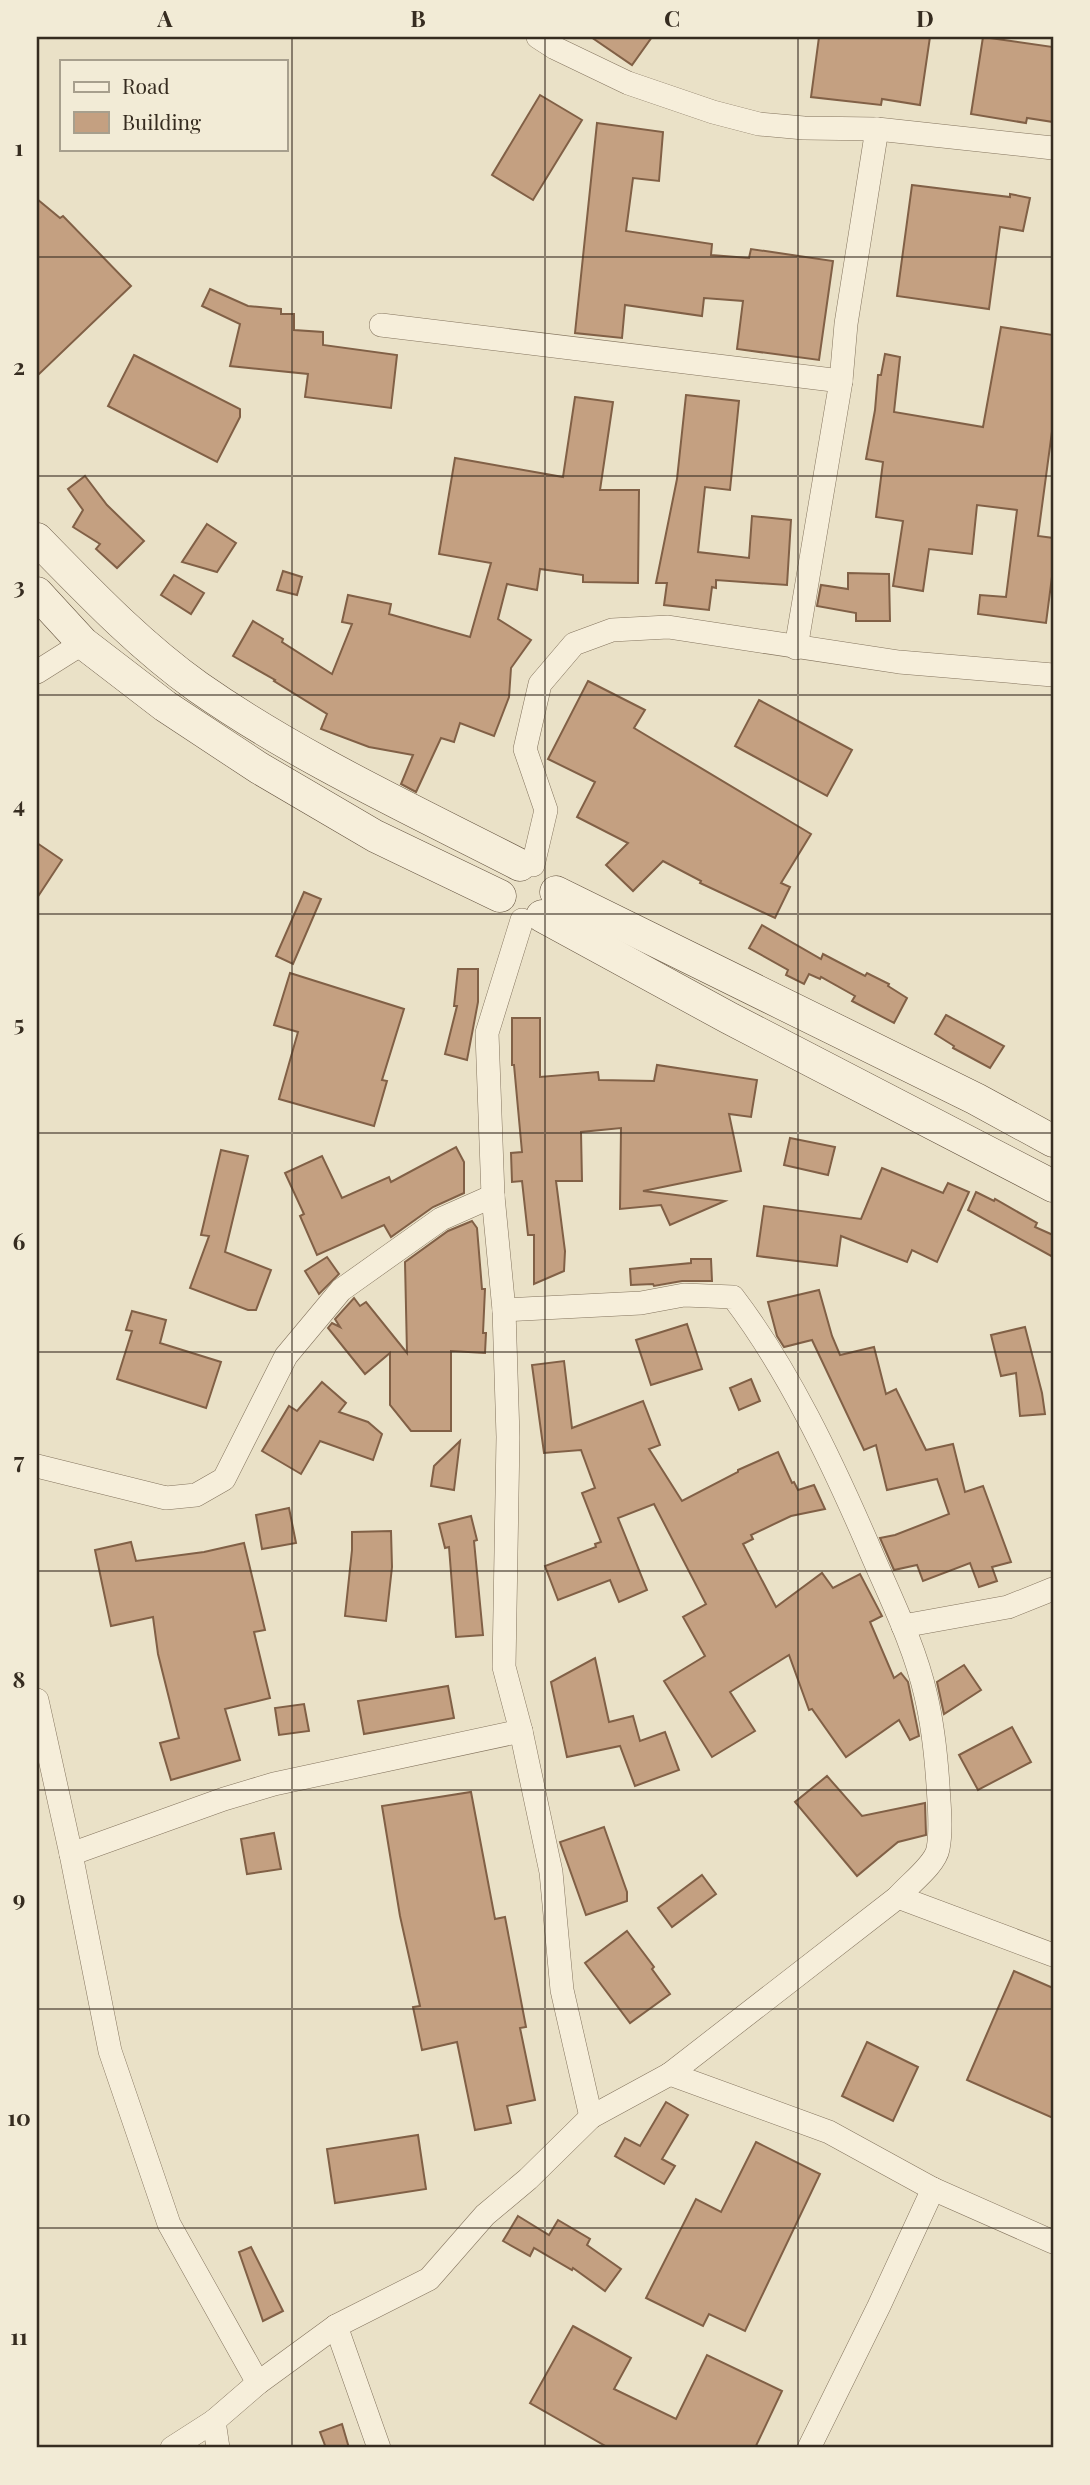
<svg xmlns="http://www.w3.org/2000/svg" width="1090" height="2485" viewBox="0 0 1090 2485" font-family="'Playfair Display',serif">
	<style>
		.building { fill: #c4a081; stroke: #816046; stroke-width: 2 }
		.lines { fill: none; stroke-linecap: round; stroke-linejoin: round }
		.minor-casing { stroke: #84745e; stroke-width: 24 }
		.secondary-casing { stroke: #665541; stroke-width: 33 }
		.minor { stroke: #f6eeda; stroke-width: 23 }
		.secondary { stroke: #f6eeda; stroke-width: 32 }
		.grid { fill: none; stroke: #362c20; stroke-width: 2; stroke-opacity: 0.55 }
		.neatline { fill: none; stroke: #362c20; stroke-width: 2.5 }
		.grid-label { font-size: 23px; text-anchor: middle; font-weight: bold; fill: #362c20 }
	</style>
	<rect width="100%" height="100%" fill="#eae1c7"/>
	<!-- building -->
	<g class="building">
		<path d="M591,37H652L632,65Z"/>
		<path d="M819,37H930L920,105L882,99L881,105L811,97Z"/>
		<path d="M983,37L1053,47V122L1027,118L1026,123L971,114Z"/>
		<path d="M540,95L582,120L533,200L492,175Z"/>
		<path d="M597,123L663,132L659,181L633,178L626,231L712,244L711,255L749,258L751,249L833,261L819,360L737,349L743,301L704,298L702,316L625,305L622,338L575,333Z"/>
		<path d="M912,185L1010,197V194L1030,198L1023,231L1000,227L989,309L897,296Z"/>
		<path d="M37,199L60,218L63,216L131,286L37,376Z"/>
		<path d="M210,289L248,306L281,309V314H294V330L323,332V345L397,355L391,408L305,397L308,374L230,366L240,324L202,306Z"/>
		<path d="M1001,327L1053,335V424L1038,536L1053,538V569L1046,623L978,614L980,595L1006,597L1017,510L977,505L972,554L929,549L923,591L893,586L903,521L876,517L883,462L866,459L875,410L878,375H881L885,354L900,357L894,412L983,427Z"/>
		<path d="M134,355L240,409V417L217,462L108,406Z"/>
		<path d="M686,395L739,401L730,490L705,487L698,552L749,558L752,516L791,520L787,585L716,580V588L712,587L709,610L664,605L667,583H656L677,479Z"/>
		<path d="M575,397L613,402L600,490H639L638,583L583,582V575L540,569L537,590L507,584L498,619L531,640L511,668L509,697L494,736L460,723L454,742L441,738L416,792L401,784L413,755L369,747L321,729L327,714L274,681L275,680L233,656L253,621L283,639L282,642L332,674L352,624L342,622L348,595L391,604L389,614L470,637L491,563L439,554L455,458L563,477Z"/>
		<path d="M85,476L107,505L144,541L117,568L96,549L100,544L73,527L83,510L68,489Z"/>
		<path d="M207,524L236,543L217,572L182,562Z"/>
		<path d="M283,571L302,577L297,595L277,590Z"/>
		<path d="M848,573L889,574L890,621H856V613L817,606L821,585L848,589Z"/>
		<path d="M174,575L204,593L191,614L161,595Z"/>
		<path d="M588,681L645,710L634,728L811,834L781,883L790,887L775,918L700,883L701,881L663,861L633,891L606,865L628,843L577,817L595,782L548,759Z"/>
		<path d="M759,700L852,750L827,796L735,746Z"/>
		<path d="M37,843L62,860L37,898Z"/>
		<path d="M304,892L321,899L293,964L276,956Z"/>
		<path d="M762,925L821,959L823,954L865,976L867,973L889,984L888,986L907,998L894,1023L852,1001L855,996L821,977L820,979L809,974L804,984L786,975L788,970L749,948Z"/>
		<path d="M458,969H478V1002L467,1060L445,1054L457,1006H454Z"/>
		<path d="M290,973L404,1009L382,1080L387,1081L374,1126L279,1099L298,1032L274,1025Z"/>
		<path d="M946,1015L1004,1046L990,1068L953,1048L954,1046L935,1034Z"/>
		<path d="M512,1018H540V1077L598,1072L599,1080L654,1081L657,1065L757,1080L751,1117L729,1114L741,1171L643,1191L725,1201L670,1225L661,1205L620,1209L621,1128L581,1132L582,1181H556L565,1251L564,1271L534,1284V1235H528L522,1181L512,1182L511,1153L522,1152L514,1065H512Z"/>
		<path d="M790,1138L835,1147L828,1175L784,1165Z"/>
		<path d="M456,1147L464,1162V1193L433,1207L391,1237L384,1225L317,1255L300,1216L304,1214L285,1173L322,1156L342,1198L389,1177L391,1182Z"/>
		<path d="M221,1150L248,1156L225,1252L271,1270L256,1310H248L190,1288L209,1236L201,1235Z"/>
		<path d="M882,1168L943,1193L948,1183L969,1192L937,1262L912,1250L907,1262L841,1236L837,1266L757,1256L764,1206L861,1219Z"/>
		<path d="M976,1192L994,1201L995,1199L1037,1223L1035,1227L1053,1235V1257L968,1210Z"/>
		<path d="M472,1221L477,1228L482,1289H485L483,1333H486L485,1353L451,1351V1431H411L390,1405V1353L365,1374L328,1328L332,1323L340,1327L335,1319L354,1298L360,1306L366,1302L407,1353L405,1262L448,1231Z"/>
		<path d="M327,1257L339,1274L319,1294L305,1271Z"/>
		<path d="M691,1259H711L712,1281H682L654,1286L653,1284L631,1285L630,1269L691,1263Z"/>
		<path d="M819,1290L832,1336L840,1355L874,1347L886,1394L896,1389L926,1450L953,1444L965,1492L983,1486L1011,1562L992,1567L997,1581L979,1587L970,1563L923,1581L917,1565L894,1570L880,1538L895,1535L949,1514L937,1479L887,1490L876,1445L864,1450L812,1340L784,1347L777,1336L768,1302Z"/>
		<path d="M132,1311L166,1320L160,1343L221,1362L206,1408L117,1379L132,1331L126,1330Z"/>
		<path d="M687,1324L702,1369L651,1385L636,1340Z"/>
		<path d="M1025,1327L1042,1393L1045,1414L1020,1416L1016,1373L1001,1376L991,1335Z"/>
		<path d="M564,1361L572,1428L643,1401L660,1445L649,1449L682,1501L738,1472V1470L778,1452L792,1483L794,1482L798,1490L814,1485L825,1509L791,1516L751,1535L753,1539L743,1544L776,1607L822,1573L833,1588L860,1574L882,1616L870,1622L894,1678L901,1673L908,1682L919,1736L910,1740L899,1720L846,1757L812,1709L809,1710L789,1655L730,1692L755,1731L712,1757L664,1681L705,1656L683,1617L706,1604L654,1504L618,1518L647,1590L619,1602L610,1580L558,1600L545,1566L596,1547L595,1544L601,1542L582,1493L595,1488L581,1450L544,1453L532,1365Z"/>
		<path d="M751,1379L760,1401L739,1410L730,1388Z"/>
		<path d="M322,1382L346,1403L339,1412L368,1422L382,1434L373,1460L320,1441L301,1474L262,1451L289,1406L297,1411Z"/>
		<path d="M460,1441L454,1490L431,1486L434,1466Z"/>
		<path d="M289,1508L296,1543L262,1549L256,1515Z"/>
		<path d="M471,1516L477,1540L474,1541L483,1635L456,1637L449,1547L445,1548L439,1524Z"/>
		<path d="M391,1531L392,1567L386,1621L345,1616L352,1550V1532Z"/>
		<path d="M131,1542L136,1561L204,1552L244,1543L265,1630L254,1632L270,1698L225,1709L240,1760L171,1780L160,1743L179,1738L158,1654L153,1617L111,1626L95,1550Z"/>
		<path d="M595,1658L609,1722L633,1716L640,1741L665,1732L679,1770L635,1786L620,1746L567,1757L551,1682Z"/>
		<path d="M964,1665L981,1690L944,1714L937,1682Z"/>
		<path d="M448,1686L454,1718L364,1734L358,1701Z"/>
		<path d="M304,1704L309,1731L279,1735L275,1708Z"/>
		<path d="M1012,1727L1031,1762L978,1790L959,1755Z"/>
		<path d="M827,1776L862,1816L925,1803L926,1835L898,1842L857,1876L795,1802Z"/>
		<path d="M471,1792L495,1919L505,1917L526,2027L520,2028L535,2100L507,2106L511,2123L475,2130L457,2042L422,2050L413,2007L420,2006L400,1916L382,1806Z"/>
		<path d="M604,1827L627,1892V1901L586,1915L560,1842Z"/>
		<path d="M274,1833L281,1869L247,1874L241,1839Z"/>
		<path d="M702,1875L716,1894L672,1927L658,1908Z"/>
		<path d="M627,1931L654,1967L652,1969L670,1994L630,2023L585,1963Z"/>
		<path d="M1014,1971L1053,1988V2118L967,2080Z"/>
		<path d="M867,2042L918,2067L893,2121L842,2096Z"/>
		<path d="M666,2102L688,2115L662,2159L675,2166L664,2184L615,2156L625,2138L640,2146Z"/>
		<path d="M418,2135L426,2189L335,2203L327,2149Z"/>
		<path d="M756,2142L820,2174L745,2331L709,2314L703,2326L646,2298L696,2199L721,2212Z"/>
		<path d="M518,2216L549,2235L558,2220L590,2239L587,2245L621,2269L605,2291L573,2268L572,2270L534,2248L530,2256L503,2241Z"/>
		<path d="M251,2247L283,2311L263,2321L239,2252Z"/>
		<path d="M573,2326L631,2358L614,2389L676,2419L707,2355L782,2391L755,2448H609L530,2403Z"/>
		<path d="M342,2424L349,2448H326L320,2432Z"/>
	</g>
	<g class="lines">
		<!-- minor casing -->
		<g class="minor-casing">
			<g id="minor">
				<path d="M538,37L555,48L628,83L713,112L759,124L804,128L877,129L1053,148"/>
				<path d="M381,325L841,381"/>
				<path d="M796,648L841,381L846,324L877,129"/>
				<path d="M37,672L83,643"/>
				<path d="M533,865L546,810L525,749L540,684L574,644L612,630L668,627L899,662L1053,675"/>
				<path d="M522,920L487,1033L493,1196L504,1310L508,1437L504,1667L521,1731L551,1872L562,1990L591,2117"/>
				<path d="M37,1466L166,1498L196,1495L224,1479L286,1356L341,1290L441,1219L493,1196"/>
				<path d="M903,1626L1008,1607L1053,1589"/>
				<path d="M37,1700L71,1854L110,2051L169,2224L258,2383"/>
				<path d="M71,1854L224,1799L274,1784L521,1731"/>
				<path d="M898,1897L1053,1955"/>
				<path d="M670,2074L829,2132L933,2189L1053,2242"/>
				<path d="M336,2326L379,2448"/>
				<path d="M214,2421L218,2448"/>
				<path d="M172,2448L214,2421L258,2383L336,2326L429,2279L485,2215L528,2179L591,2117L670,2074L898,1897C909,1884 935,1865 938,1849C942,1828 939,1805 938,1785C936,1755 933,1726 926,1696C914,1643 888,1593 867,1543C831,1460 788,1369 733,1297L684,1295L641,1303L504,1310"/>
				<path d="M809,2448L879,2306L933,2189"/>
			</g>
		</g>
		<!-- secondary casing -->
		<g class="secondary-casing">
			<g id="secondary">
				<path d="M37,539C88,591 138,644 198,687C298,757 411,809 520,865"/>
				<path d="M37,593L83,643L165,706L259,768L375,836L500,896"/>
				<path d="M556,892L976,1099L1053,1141"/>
				<path d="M542,916L729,1018L1053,1186"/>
			</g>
		</g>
		<!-- minor -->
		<use href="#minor" class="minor"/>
		<!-- secondary -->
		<use href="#secondary" class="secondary"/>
	</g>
	<!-- grid -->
	<path class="grid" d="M292,37V2448M545,37V2448M798,37V2448M37,257H1053M37,476H1053M37,695H1053M37,914H1053M37,1133H1053M37,1352H1053M37,1571H1053M37,1790H1053M37,2009H1053M37,2228H1053"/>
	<!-- border -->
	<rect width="1090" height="2485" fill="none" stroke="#f2ebd6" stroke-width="77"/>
	<!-- legend -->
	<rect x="60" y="60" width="228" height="91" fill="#f2ebd6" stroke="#a79f8d" stroke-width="2"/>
	<rect x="74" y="82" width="35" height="10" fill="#f6eeda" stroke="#a79f8d" stroke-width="2"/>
	<text x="122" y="94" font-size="21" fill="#362c20">Road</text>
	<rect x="74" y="112" width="35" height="21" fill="#c4a081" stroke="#a79f8d" stroke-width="2"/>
	<text x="122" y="130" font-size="21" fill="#362c20">Building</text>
	<rect x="38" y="38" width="1014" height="2408" class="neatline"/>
	<g class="grid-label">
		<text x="165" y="27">A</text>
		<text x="418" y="27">B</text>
		<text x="672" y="27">C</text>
		<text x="925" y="27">D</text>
		<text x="19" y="156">1</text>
		<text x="19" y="375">2</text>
		<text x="19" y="594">3</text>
		<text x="19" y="813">4</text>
		<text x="19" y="1032">5</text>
		<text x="19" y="1250">6</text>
		<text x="19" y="1469">7</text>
		<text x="19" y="1688">8</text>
		<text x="19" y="1907">9</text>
		<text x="19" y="2126">10</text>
		<text x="19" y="2345">11</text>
	</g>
</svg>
